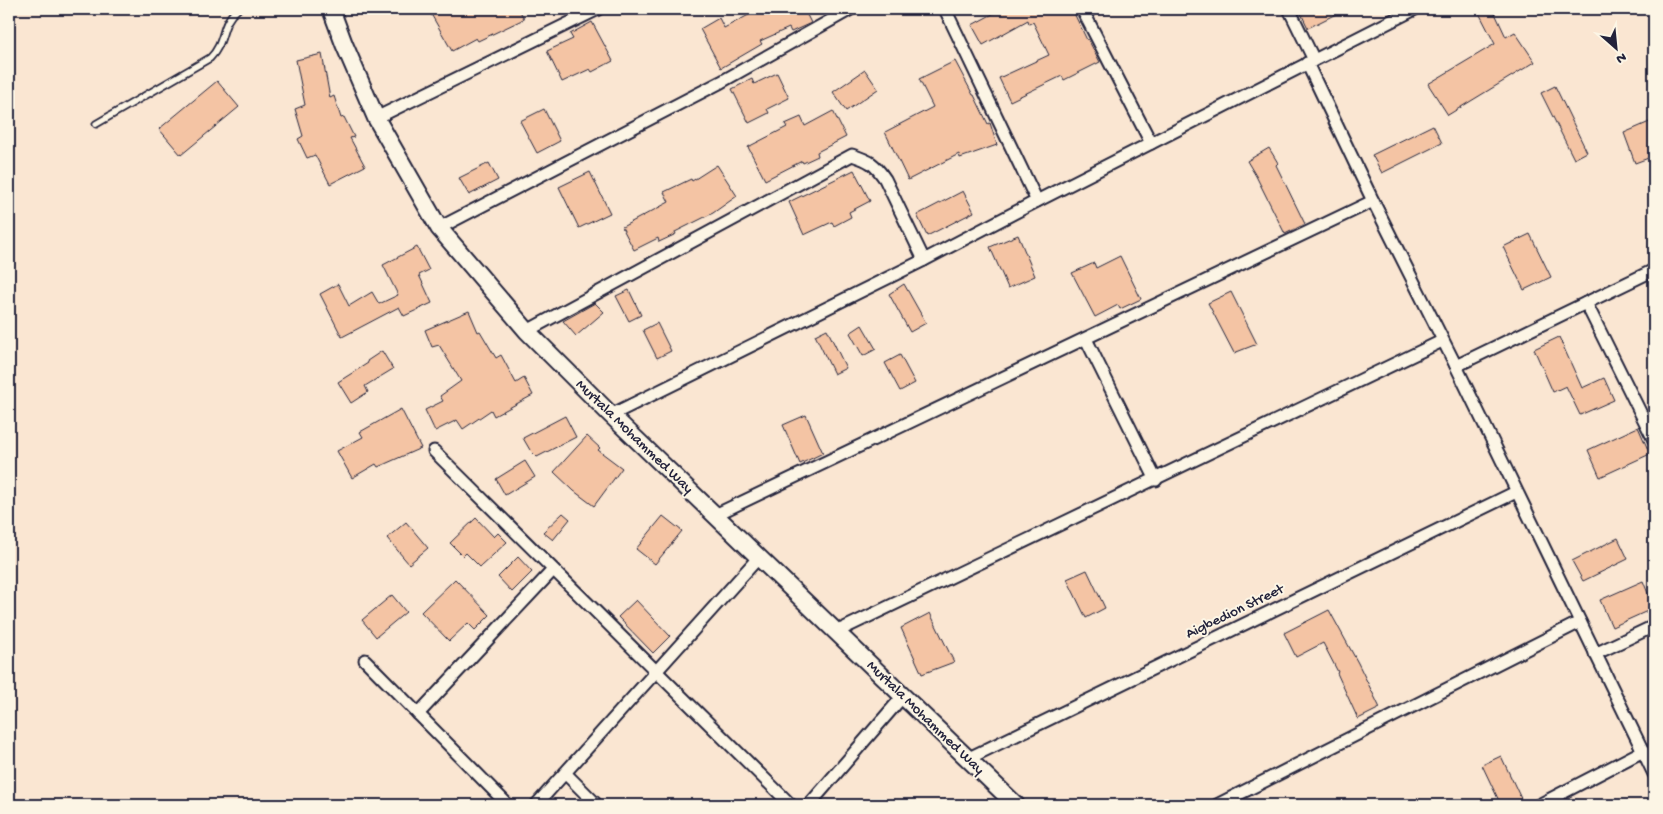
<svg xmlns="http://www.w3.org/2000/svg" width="1663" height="814" viewBox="0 0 1663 814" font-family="'Gochi Hand',sans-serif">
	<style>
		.building { fill: #f4c4a4; stroke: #22223b }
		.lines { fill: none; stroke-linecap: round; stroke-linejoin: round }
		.lane-casing { stroke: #22223b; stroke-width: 9 }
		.street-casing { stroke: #22223b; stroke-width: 15 }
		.secondary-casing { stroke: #22223b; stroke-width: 20 }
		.lane { stroke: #fcf5e5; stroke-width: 5.5 }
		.street { stroke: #fcf5e5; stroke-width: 11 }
		.secondary { stroke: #fcf5e5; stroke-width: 16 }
		.labels { text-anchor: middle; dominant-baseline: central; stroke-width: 4; stroke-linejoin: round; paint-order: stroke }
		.street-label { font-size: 15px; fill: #22223b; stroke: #fcf5e5 }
	</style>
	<rect width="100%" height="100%" fill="#fae6d2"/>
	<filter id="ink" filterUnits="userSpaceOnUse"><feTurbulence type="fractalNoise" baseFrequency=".02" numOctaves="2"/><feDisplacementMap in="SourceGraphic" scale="10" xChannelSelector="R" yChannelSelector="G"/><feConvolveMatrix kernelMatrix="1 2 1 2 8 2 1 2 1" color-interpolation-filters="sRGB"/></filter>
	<g filter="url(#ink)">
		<!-- building -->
		<g class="building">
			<path d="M441,9H519L524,19L478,41L476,38L452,51L431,14Z"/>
			<path d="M760,9H804L811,23L791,32L789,28L760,41L762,44L721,68L700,29L719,18L724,28Z"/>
			<path d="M1002,9H1072L1087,40L1088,39L1100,62L1064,80L1062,76L1010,101L999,78L1049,55L1033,22L1029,24L1028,20L983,45L972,25Z"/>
			<path d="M1299,9H1346L1308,28Z"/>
			<path d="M1477,9H1493L1506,37L1515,32L1535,62L1448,115L1428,84L1495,44Z"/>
			<path d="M592,22L613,61L592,72L590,69L562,82L547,51L573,39L570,34Z"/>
			<path d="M322,54L330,98L334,96L341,118L344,117L354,137L350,138L365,166L330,184L315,155L307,158L298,139L303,136L295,109L305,105L296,60Z"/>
			<path d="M955,61L973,95H974L988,124L990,123L997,145L960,158L959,154L908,180L885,132L933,107L919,79Z"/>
			<path d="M865,70L878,89L846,111L833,92Z"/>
			<path d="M777,73L789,98L767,109L769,113L749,123L732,89L752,79L754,84Z"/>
			<path d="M217,81L239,107L181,155L159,129Z"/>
			<path d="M1555,86L1587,152L1574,159L1541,93Z"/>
			<path d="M544,109L560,141L537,153L520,121Z"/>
			<path d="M833,111L846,137L817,152L818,156L803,163L802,161L765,180L748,147L787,127L785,124L801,117L805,126Z"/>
			<path d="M1654,120V156L1635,163L1624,133Z"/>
			<path d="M1433,125L1442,143L1382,173L1372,155Z"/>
			<path d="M1269,148L1278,163L1276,165L1305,224L1285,234L1256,176L1247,161Z"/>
			<path d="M489,163L498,180L469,195L459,178Z"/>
			<path d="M717,165L737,196L713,213L675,232L676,234L659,242L658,238L634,250L622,227L669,202L664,192L691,179L692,181Z"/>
			<path d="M854,170L870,201L849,212L851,217L834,226L832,222L804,235L789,202Z"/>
			<path d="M590,172L610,213L579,228L559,187Z"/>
			<path d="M963,191L974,212L927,236L917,215Z"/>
			<path d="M1530,234L1551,277L1524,290L1503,247Z"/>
			<path d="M1018,235L1035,276L1008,288L990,247Z"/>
			<path d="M417,247L429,270L419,275L432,303L404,316L399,307L342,337L320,294L338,284L349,306L372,292L379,304L398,295L383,265Z"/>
			<path d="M1120,256L1141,299L1120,309L1118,305L1095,317L1072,273L1094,263L1096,268Z"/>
			<path d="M904,284L926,323L910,332L889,294Z"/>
			<path d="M629,290L641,315L629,321L616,296Z"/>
			<path d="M1231,292L1257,344L1234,353L1208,303Z"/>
			<path d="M595,303L604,312L576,336L563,321Z"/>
			<path d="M469,311L478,332L480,331L496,358L501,355L516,383L524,378L533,395L494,416L491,410L463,429L457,420L435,431L425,410L443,401L440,396L461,381L439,345L432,347L425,330Z"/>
			<path d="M657,323L671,351L657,358L643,330Z"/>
			<path d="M862,325L876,349L863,356L850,333Z"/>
			<path d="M827,329L846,368L834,374L815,335Z"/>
			<path d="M1559,337L1582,388L1604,378L1614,400L1580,415L1566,386L1553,392L1534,349Z"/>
			<path d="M382,351L393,369L365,386L368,392L351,403L338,382L368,363L367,361Z"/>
			<path d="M900,355L915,383L900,391L885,363Z"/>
			<path d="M401,409L421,448L378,467L376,464L352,478L337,451L363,437L360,432Z"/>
			<path d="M806,415L823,453L800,464L783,425Z"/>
			<path d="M565,416L576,437L537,457L530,450L523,438Z"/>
			<path d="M1638,427L1650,454L1600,477L1588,450Z"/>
			<path d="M587,436L600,448L598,450L622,468L594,506L574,491L554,472Z"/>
			<path d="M525,461L535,477L505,495L496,479Z"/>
			<path d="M563,513L570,519L553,540L543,532Z"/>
			<path d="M663,516L682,531L655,564L636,549Z"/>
			<path d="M476,518L494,537L498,533L507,542L480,567L466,553L463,556L450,543Z"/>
			<path d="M406,522L428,548L409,564L387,538Z"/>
			<path d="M1618,538L1628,559L1583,581L1572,561Z"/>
			<path d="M518,557L532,572L512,592L498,577Z"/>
			<path d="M1087,570L1105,608L1086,618L1067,579Z"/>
			<path d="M455,579L490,615L475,630L468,623L449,641L421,612Z"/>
			<path d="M1643,581L1654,608L1612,627L1600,600Z"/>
			<path d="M392,595L406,612L376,637L362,620Z"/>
			<path d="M636,600L670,636L653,653L618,617Z"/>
			<path d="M1329,610L1358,663L1380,708L1358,719L1337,673L1338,672L1323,643L1296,657L1284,633Z"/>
			<path d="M930,613L954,662L922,674L901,628Z"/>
			<path d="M1501,756L1524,805H1501L1482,765Z"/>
		</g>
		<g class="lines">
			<!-- lane casing -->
			<g class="lane-casing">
				<path id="lane" d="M96,124L210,58C227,41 219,24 238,9"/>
			</g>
			<!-- street casing -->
			<g class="street-casing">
				<g id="street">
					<path d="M945,9L1037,201"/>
					<path d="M1082,9L1151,143"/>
					<path d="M1289,9L1314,60"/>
					<path d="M1307,63L1373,201L1456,366L1654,774"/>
					<path d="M376,118L598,9"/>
					<path d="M439,228L721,82L851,9"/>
					<path d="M1586,303L1654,440"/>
					<path d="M527,331L852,155C870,161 874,163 885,179L924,260"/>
					<path d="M1086,339L1156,480"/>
					<path d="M1456,366L1654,270"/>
					<path d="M611,415L924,260L1037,201L1415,9"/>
					<path d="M434,451L791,805"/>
					<path d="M715,515L1373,201"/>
					<path d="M836,632L1442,341"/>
					<path d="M1595,654L1654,626"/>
					<path d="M365,660L508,805"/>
					<path d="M418,714L553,570"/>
					<path d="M967,759L1516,492"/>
					<path d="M565,773L597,805"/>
					<path d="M536,805L759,557"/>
					<path d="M809,805L903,696"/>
					<path d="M1217,805L1580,622"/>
					<path d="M1539,805L1643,751"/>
				</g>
			</g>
			<!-- secondary casing -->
			<g class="secondary-casing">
				<path id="secondary" d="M331,9L344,44L376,118L439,228L527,331L611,415L1016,805"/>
			</g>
			<!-- lane -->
			<use href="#lane" class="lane"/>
			<!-- street -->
			<use href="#street" class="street"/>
			<!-- secondary -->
			<use href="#secondary" class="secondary"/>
		</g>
	</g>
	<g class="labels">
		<!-- street labels -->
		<g class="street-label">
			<text transform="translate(634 437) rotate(44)">Murtala Mohammed Way</text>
			<text transform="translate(1235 612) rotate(-26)">Aigbedion Street</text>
			<text transform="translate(925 718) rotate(44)">Murtala Mohammed Way</text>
		</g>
	</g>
	<!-- margin -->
	<rect width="1663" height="814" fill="none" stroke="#fcf5e5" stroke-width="30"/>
	<rect x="15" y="15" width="1633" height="784" fill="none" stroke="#22223b" stroke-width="2" filter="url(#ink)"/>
	<!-- north arrow -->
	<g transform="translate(1616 48) rotate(153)" stroke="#fcf5e5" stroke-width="4" paint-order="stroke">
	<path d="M0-4L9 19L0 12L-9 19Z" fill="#22223b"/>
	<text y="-8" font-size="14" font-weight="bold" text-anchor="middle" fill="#22223b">N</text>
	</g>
</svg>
